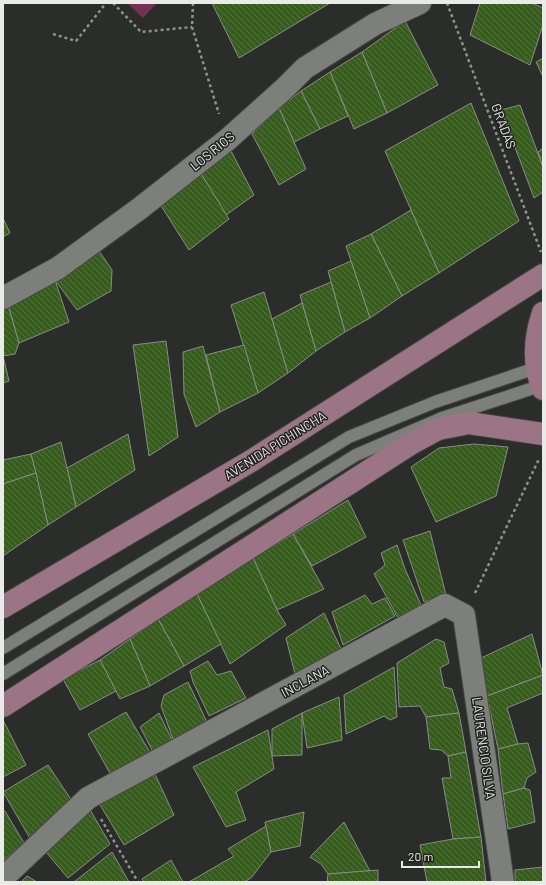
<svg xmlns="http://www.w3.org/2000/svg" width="546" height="885" viewBox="0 0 546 885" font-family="Barlow,sans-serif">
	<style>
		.pitch { fill: #733254 }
		.building { fill: url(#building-back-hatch); stroke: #898c88 }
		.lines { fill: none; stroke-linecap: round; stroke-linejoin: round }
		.service-casing { stroke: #474846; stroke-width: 14 }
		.minor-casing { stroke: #474846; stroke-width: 24 }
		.primary-casing { stroke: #474846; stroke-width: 24 }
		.path { stroke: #919290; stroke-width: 2.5; stroke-dasharray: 3 3; stroke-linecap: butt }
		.service { stroke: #7d7f7b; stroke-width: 12 }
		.minor { stroke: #7d7f7b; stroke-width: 22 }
		.primary { stroke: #9b7586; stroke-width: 22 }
		.labels { text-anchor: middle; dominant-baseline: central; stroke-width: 3; stroke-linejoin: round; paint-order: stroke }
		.street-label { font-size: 13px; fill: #eaebe9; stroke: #212320 }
	</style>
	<defs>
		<pattern id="building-back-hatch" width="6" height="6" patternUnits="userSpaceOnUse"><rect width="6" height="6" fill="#365d1c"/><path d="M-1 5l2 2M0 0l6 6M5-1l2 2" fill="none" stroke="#53743d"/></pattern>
	</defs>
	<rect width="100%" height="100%" fill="#2b2d2a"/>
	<!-- pitch -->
	<path class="pitch" d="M127,3H157L143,18Z"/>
	<!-- building -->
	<g class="building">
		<path d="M212,3H330L239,58Z"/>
		<path d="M480,3H532L543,8V25L530,65L470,35Z"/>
		<path d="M405,21L438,85L387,113L362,52Z"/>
		<path d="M362,52L387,113L354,129L330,72Z"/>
		<path d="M543,58V77L536,62Z"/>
		<path d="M330,72L348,116L320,129L301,91Z"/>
		<path d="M301,91L320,129L294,142L279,108Z"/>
		<path d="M471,103L519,221L439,273L385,151Z"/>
		<path d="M520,105L543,167V192L534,198L501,110Z"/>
		<path d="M279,108L306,169L279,185L252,134Z"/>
		<path d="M543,148V167L538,152Z"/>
		<path d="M231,151L254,195L226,215L200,172Z"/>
		<path d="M200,172L229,219L189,250L160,204Z"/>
		<path d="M411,210L439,273L402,296L371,234Z"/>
		<path d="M3,218L10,233L3,237Z"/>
		<path d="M371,234L402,296L370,318L346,246Z"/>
		<path d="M97,248L112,270L111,291L77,310L55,280Z"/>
		<path d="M351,261L370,318L345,332L328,271Z"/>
		<path d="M55,280L69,322L19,343L8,305Z"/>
		<path d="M331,282L345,332L316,351L300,295Z"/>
		<path d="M264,292L288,373L258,393L231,305Z"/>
		<path d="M302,303L316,351L288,373L272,319Z"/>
		<path d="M8,305L19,343L15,354L3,356V307Z"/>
		<path d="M166,341L178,437L149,456L133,345Z"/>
		<path d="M244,345L258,393L220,412L206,355Z"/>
		<path d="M203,346L220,412L196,427L184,394L183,352Z"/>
		<path d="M3,356L9,381L3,383Z"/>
		<path d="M128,434L135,470L76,507L67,468Z"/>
		<path d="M61,442L76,507L48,525L31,454Z"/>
		<path d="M474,444L508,447L496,496L436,522L411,467L439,448Z"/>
		<path d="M31,454L36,473L3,484V460Z"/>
		<path d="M36,473L48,525L3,556V484Z"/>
		<path d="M348,500L366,537L312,566L293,534Z"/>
		<path d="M430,531L446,595L424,602L403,540Z"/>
		<path d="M293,534L324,589L277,610L253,558Z"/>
		<path d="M397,545L405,569L421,605L398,618L374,574L385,565L381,553Z"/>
		<path d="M253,558L277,610L286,625L230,664L196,592Z"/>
		<path d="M196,592L221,644L184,666L158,619Z"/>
		<path d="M365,595L372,604L385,598L395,616L343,645L332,612Z"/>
		<path d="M324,613L341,649L295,674L286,638Z"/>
		<path d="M158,619L184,666L150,686L130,639Z"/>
		<path d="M532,634L543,675L487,696L479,659Z"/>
		<path d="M130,639L150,686L120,699L100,660Z"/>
		<path d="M436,639L444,642L449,663L440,668L444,687L452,689L459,713L426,717L420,706L399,707L397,663Z"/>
		<path d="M100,660L116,691L80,710L63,679Z"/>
		<path d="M208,661L217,675L231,671L246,698L209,716L193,682L190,671Z"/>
		<path d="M394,667L397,717L390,720L384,716L346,734L344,695Z"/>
		<path d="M543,675V693L507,708L518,744L498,749L487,696Z"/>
		<path d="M188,682L207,722L173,739L161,706L164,695Z"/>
		<path d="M339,697L342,740L307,748L302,713Z"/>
		<path d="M126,712L151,754L112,777L88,734Z"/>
		<path d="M159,713L173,742L153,752L140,727Z"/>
		<path d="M302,713V755L272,756V729Z"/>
		<path d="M459,713L466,752L448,756L441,750L430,749L426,717Z"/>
		<path d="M3,720L26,765L3,777Z"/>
		<path d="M268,730L274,769L236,792L246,820L226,827L193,767Z"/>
		<path d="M528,743L536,772L527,778L524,788L503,794L498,749L518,744Z"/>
		<path d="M466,752L481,837L453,839L442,778H451L448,756Z"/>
		<path d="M48,765L72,801L31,840L3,792Z"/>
		<path d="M154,772L174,815L124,845L99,803Z"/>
		<path d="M524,788L530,790L535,822L508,829L503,794Z"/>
		<path d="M89,808L110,844L68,878L45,851Z"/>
		<path d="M3,811H5L24,843L3,861Z"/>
		<path d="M304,812L300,846L271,852L265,822Z"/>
		<path d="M344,822L370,871L328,874L321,864L310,857Z"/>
		<path d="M266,826L271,852L251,878L244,882H189L234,856L228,849Z"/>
		<path d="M481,837L486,882H427L420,845L453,839Z"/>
		<path d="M112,852L129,882H74Z"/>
		<path d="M171,860L183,882H144L142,879Z"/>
		<path d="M543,867V882H515V870Z"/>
		<path d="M378,870V882H327L328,874Z"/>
		<path d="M27,876L37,882H21Z"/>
	</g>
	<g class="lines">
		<!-- service casing -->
		<g class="service-casing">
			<g id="service">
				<path d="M3,648L349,437L435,402L542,366"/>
				<path d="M3,674L356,455L442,418L543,385"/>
			</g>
		</g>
		<!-- minor casing -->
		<g class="minor-casing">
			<g id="minor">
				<path d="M3,298L58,268L139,209L227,140L285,88L305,68L375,24L420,3"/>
				<path d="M3,878L88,798L445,605L464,615L503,882"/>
			</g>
		</g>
		<!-- primary casing -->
		<g class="primary-casing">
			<g id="primary">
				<path d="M543,313C534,339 533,364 543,389"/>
				<path d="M3,607L251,461L543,275"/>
				<path d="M3,706L412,443L438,429L469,423L543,434"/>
			</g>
		</g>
		<!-- path -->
		<g class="path">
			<path d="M113,3L141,32L192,27"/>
			<path d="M193,3L192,27L219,114"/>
			<path d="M447,3L541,252"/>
			<path d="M53,34L76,41L106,3"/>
			<path d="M475,593L539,459"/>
			<path d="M101,819L138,882"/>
		</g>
		<!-- service -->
		<use href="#service" class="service"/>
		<!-- minor -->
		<use href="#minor" class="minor"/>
		<!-- primary -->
		<use href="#primary" class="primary"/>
	</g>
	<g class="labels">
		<!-- street labels -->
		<g class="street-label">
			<text transform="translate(504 126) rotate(69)">GRADAS</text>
			<text transform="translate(212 151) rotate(-39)">LOS RIOS</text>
			<text transform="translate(275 445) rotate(-32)">AVENIDA PICHINCHA</text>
			<text transform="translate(305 681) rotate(-28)">INCLANA</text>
			<text transform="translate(484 748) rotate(82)">LAURENCIO SILVA</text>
		</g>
	</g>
	<!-- border -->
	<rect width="546" height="885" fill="none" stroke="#eaebe9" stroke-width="8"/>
	<!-- scale -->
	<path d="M402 861v6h77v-6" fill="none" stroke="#eaebe9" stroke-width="2"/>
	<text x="408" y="861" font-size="12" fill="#eaebe9" stroke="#212320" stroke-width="3" paint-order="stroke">20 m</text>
</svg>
